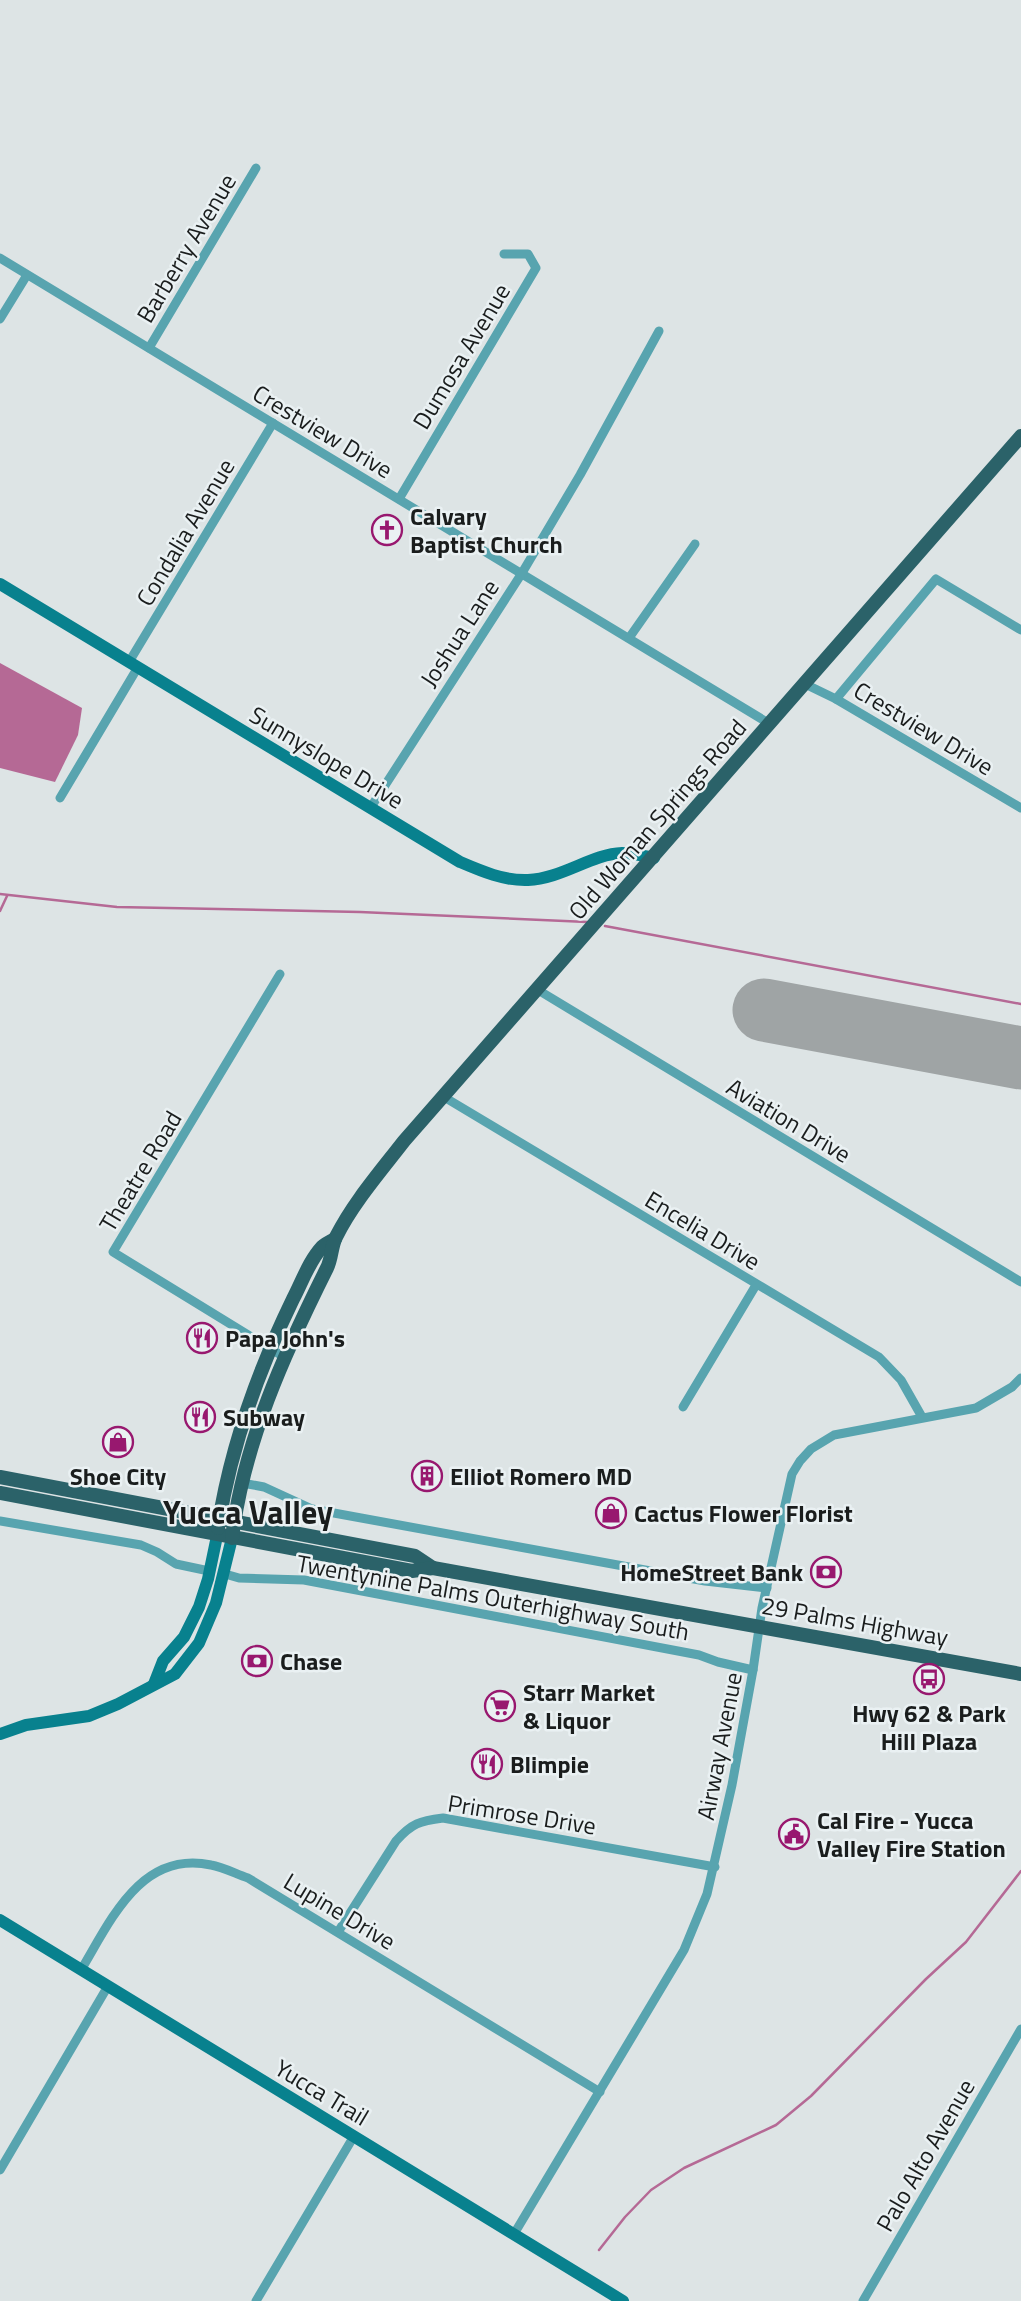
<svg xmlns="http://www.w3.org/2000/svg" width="1021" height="2301" viewBox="0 0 1021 2301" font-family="'Titillium Web',sans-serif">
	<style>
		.water { fill: #b56995 }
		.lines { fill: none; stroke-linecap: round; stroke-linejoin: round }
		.stream { stroke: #b56995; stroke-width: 2.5 }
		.runway { stroke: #9fa4a5; stroke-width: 63 }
		.street { stroke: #58a4af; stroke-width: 9 }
		.secondary { stroke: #08818e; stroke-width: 12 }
		.primary { stroke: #2b6269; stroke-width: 14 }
		.labels { text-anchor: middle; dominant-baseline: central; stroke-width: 5; stroke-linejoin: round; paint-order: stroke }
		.street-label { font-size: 24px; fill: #1a1d1d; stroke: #eaf1f3 }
		.poi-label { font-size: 24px; font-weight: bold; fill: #1a1d1d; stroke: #eaf1f3; text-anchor: start }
		.district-label { font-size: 32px; font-weight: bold; fill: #1a1d1d; stroke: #eaf1f3 }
	</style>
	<rect width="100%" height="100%" fill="#dde4e5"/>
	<!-- water -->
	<path class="water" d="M0,663L82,708L78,735L55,782L0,768Z"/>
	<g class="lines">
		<!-- stream -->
		<g class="stream">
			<path d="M0,894L117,907L360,912L587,922"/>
			<path d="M0,911L7,896"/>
			<path d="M605,926L1021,1004"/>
			<path d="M599,2250L625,2217L651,2190L684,2168L776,2125L811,2096L926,1979L966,1942L1021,1871"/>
		</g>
		<!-- runway -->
		<path class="runway" d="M764,1010L1021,1058"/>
		<!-- street -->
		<g class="street">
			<path d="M0,258L770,724"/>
			<path d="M0,319L27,275"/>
			<path d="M149,348L256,168"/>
			<path d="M399,499L536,268L528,254H504"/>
			<path d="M629,638L695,544"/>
			<path d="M129,662L273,423"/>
			<path d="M805,684L836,699L1021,808"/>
			<path d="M836,699L936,579L1021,630"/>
			<path d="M60,798L138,667"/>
			<path d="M371,807L522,573L580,475L659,331"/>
			<path d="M280,974L113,1252L284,1357"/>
			<path d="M538,990L1021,1282"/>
			<path d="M444,1097L879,1357L901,1380L922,1417"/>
			<path d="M683,1407L756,1285"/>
			<path d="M242,1483L264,1487L312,1509L705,1581L767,1588"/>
			<path d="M0,1521L141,1545L157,1552L176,1564L209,1571"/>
			<path d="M225,1574L239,1578L304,1580L699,1655L718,1662L753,1670"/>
			<path d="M338,1932L396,1841C412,1823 420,1821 443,1818L715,1867"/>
			<path d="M81,1970C111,1920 141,1850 211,1865C223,1867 236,1874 248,1878L600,2092"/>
			<path d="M0,2170L108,1986"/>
			<path d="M514,2234L684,1950L707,1894L732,1785L753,1670L762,1608L792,1474L800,1461L811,1449L834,1435L976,1408L1012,1387L1021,1378"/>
			<path d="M256,2301L354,2136"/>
			<path d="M863,2301L1021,2029"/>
		</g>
		<!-- secondary -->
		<g class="secondary">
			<path d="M0,584L460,862C481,871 504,881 528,880C561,879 592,854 622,853C633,853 644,856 654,858"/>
			<path d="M154,1684L163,1661L184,1637L199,1607L208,1579L217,1536"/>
			<path d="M0,1734L26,1725L89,1716L118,1704L175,1674L199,1643L216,1603L232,1538"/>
			<path d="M0,1920L623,2301"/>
		</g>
		<!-- primary -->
		<g class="primary">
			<path d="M0,1477L415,1556L433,1568"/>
			<path d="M0,1493L412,1571L433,1568L1021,1674"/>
			<path d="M218,1528C230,1449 258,1371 293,1299C302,1282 309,1261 322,1247C325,1244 331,1241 335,1239"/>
			<path d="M232,1538C244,1442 284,1354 327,1268C332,1258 331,1247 336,1237C353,1203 380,1172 404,1141L1021,436"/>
		</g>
	</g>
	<!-- icons -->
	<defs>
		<g id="church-ring" transform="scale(1.575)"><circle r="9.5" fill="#eaf1f3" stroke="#98186f" stroke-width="1.5"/><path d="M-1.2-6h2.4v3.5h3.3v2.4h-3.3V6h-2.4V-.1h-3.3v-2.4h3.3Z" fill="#98186f"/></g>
		<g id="restaurant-ring" transform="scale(1.575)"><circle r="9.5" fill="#eaf1f3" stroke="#98186f" stroke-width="1.5"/><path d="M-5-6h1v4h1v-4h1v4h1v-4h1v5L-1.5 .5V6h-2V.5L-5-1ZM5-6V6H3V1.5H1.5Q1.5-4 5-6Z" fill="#98186f"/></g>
		<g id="shop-ring" transform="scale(1.575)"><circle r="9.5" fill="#eaf1f3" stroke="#98186f" stroke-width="1.5"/><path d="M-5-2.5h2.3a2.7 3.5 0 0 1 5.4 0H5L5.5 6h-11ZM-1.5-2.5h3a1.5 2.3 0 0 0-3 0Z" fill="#98186f"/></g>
		<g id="building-ring" transform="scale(1.575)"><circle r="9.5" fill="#eaf1f3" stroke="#98186f" stroke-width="1.5"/><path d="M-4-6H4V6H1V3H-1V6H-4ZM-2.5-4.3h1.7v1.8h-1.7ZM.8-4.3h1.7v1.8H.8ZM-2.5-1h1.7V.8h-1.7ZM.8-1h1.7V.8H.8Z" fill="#98186f"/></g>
		<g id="bank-ring" transform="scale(1.575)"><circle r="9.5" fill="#eaf1f3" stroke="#98186f" stroke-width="1.5"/><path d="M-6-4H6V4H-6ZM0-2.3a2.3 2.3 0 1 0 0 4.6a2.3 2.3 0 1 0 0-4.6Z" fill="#98186f"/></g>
		<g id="bus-ring" transform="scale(1.575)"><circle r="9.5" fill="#eaf1f3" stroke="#98186f" stroke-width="1.5"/><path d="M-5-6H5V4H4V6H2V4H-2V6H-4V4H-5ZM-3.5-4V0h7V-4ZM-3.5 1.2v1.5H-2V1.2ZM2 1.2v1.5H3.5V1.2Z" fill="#98186f"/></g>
		<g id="supermarket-ring" transform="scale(1.575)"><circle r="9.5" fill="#eaf1f3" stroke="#98186f" stroke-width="1.5"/><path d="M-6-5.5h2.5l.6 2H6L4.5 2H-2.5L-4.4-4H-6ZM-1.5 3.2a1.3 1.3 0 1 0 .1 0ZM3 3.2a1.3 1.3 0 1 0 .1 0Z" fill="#98186f"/></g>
		<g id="civic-ring" transform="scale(1.575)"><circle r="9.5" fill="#eaf1f3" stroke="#98186f" stroke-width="1.5"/><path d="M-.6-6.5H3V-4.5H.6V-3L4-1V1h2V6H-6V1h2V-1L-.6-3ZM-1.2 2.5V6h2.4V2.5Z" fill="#98186f"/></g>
	</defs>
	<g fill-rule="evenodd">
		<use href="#church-ring" x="387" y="530"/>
		<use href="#restaurant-ring" x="202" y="1338"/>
		<use href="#restaurant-ring" x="200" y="1417"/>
		<use href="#shop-ring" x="118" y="1442"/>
		<use href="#building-ring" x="427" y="1476"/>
		<use href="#shop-ring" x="611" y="1513"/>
		<use href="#bank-ring" x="826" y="1572"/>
		<use href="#bank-ring" x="257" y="1661"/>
		<use href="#bus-ring" x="929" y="1679"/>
		<use href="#supermarket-ring" x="500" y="1706"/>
		<use href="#restaurant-ring" x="487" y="1764"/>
		<use href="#civic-ring" x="794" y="1834"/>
	</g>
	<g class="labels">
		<!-- street labels -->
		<g class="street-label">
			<text transform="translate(186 248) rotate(-59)">Barberry Avenue</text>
			<text transform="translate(461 356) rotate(-59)">Dumosa Avenue</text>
			<text transform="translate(323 431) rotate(31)">Crestview Drive</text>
			<text transform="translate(185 532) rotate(-59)">Condalia Avenue</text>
			<text transform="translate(459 633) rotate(-57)">Joshua Lane</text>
			<text transform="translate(924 728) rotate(31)">Crestview Drive</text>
			<text transform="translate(327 757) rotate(31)">Sunnyslope Drive</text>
			<text transform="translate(657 819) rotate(-49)">Old Woman Springs Road</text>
			<text transform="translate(789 1120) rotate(31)">Aviation Drive</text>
			<text transform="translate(140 1171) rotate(-59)">Theatre Road</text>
			<text transform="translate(703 1230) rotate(31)">Encelia Drive</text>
			<text transform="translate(493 1597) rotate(10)">Twentynine Palms Outerhighway South</text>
			<text transform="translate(855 1621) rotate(10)">29 Palms Highway</text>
			<text transform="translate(719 1746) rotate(-79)">Airway Avenue</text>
			<text transform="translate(522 1814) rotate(9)">Primrose Drive</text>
			<text transform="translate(340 1911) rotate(31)">Lupine Drive</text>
			<text transform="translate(322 2092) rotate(31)">Yucca Trail</text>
			<text transform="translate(925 2155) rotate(-60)">Palo Alto Avenue</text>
		</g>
		<!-- poi labels -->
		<g class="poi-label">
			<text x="410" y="516">Calvary<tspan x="410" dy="28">Baptist Church</tspan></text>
			<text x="225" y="1338">Papa John's</text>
			<text x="223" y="1417">Subway</text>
			<text x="118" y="1476" text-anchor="middle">Shoe City</text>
			<text x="450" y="1476">Elliot Romero MD</text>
			<text x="634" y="1513">Cactus Flower Florist</text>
			<text x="803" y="1572" text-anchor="end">HomeStreet Bank</text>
			<text x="280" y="1661">Chase</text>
			<text x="523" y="1692">Starr Market<tspan x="523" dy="28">&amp; Liquor</tspan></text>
			<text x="929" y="1713" text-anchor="middle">Hwy 62 &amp; Park<tspan x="929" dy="28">Hill Plaza</tspan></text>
			<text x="510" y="1764">Blimpie</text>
			<text x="817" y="1820">Cal Fire - Yucca<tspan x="817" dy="28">Valley Fire Station</tspan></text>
		</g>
		<!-- district labels -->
		<g class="district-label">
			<text x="248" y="1512">Yucca Valley</text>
		</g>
	</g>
</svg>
